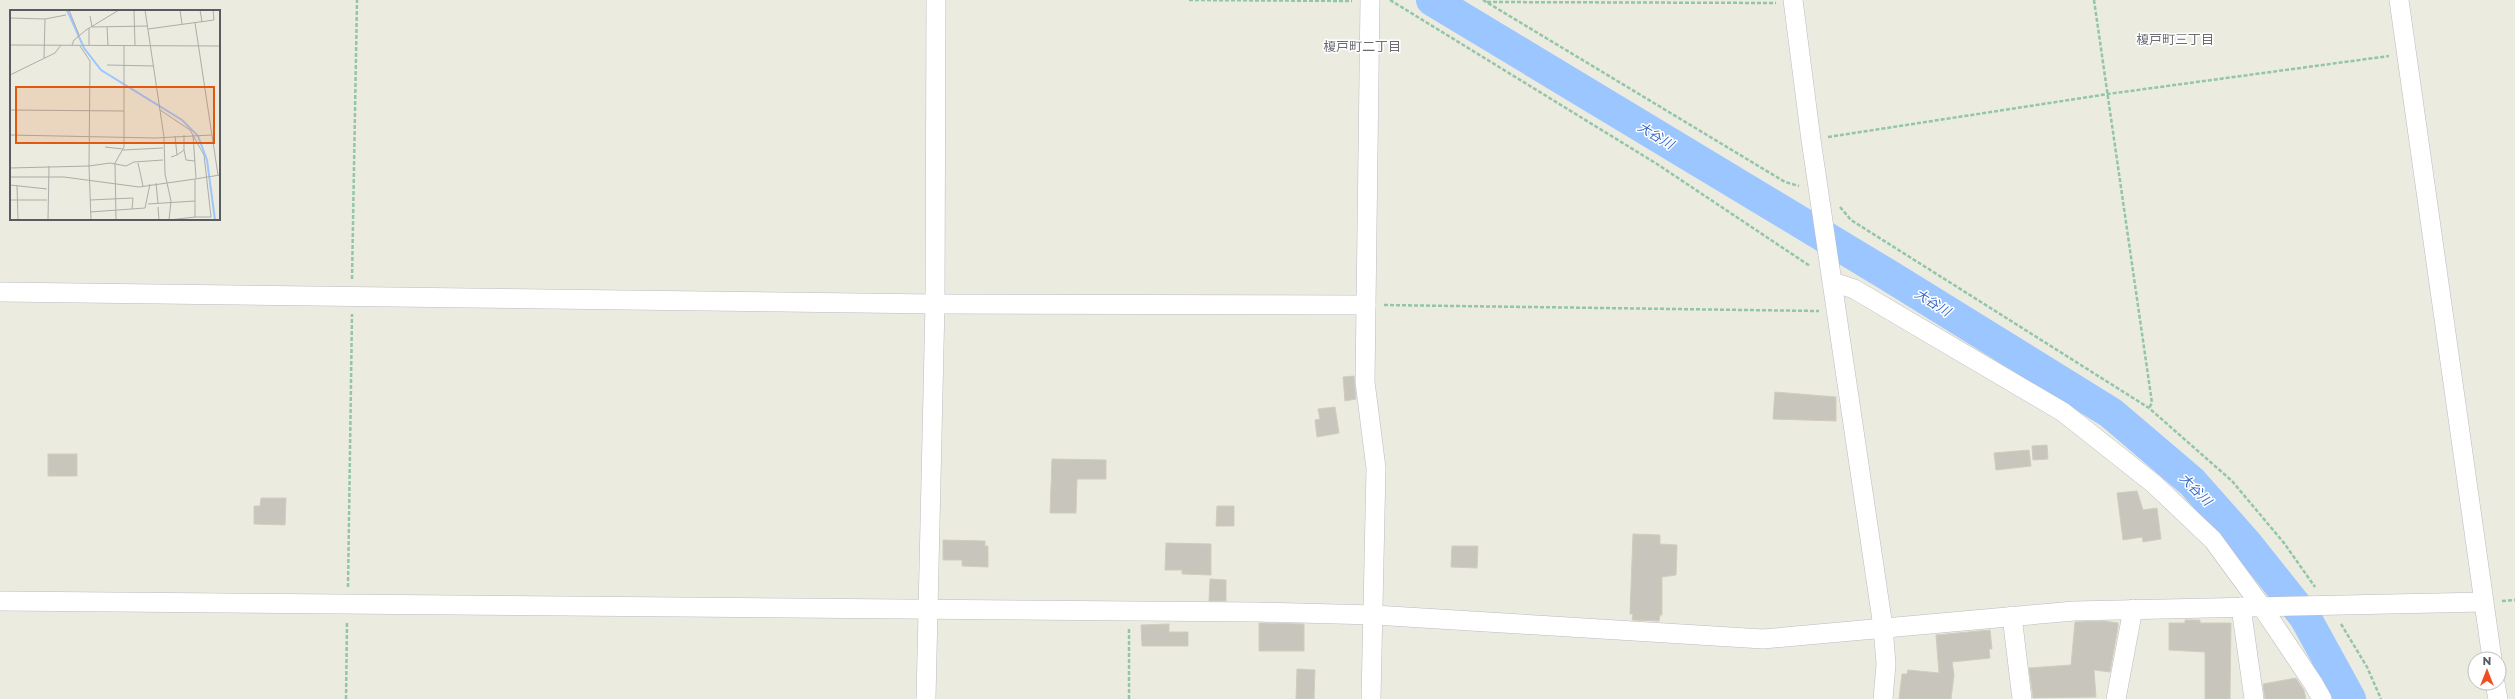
<svg xmlns="http://www.w3.org/2000/svg" width="2515" height="699" viewBox="0 0 2515 699" font-family="Montserrat,'Noto Sans JP',sans-serif">
	<style>
		.lines { fill: none; stroke-linecap: round; stroke-linejoin: round }
		.river { stroke: #9cc6ff; stroke-width: 32 }
		.building { fill: #c7c5bc; stroke: #d1cdbd }
		.street-casing { stroke: #babbc2; stroke-width: 20 }
		.path { stroke: #92c6a8; stroke-width: 2.5; stroke-dasharray: 4 2; stroke-linecap: butt }
		.street { stroke: #fff; stroke-width: 19 }
		.labels { text-anchor: middle; dominant-baseline: central; stroke-width: 3; stroke-linejoin: round; paint-order: stroke }
		.neighbourhood-label { font-size: 13px; fill: #696c73; stroke: #fff }
		.water-label { font-size: 13px; font-style: italic; fill: #3a6bc7; stroke: #fff }
		.inset-river { fill: none; stroke: #9cc6ff; stroke-width: 2 }
		.inset-road { fill: none; stroke: #adada9; stroke-width: 1 }
		.view { fill: #e15910; fill-opacity: 0.15; stroke: #e15910; stroke-width: 2 }
		.inset-edge { fill: none; stroke: #585b61; stroke-width: 2 }
	</style>
	<rect width="100%" height="100%" fill="#ecebdf"/>
	<g class="lines">
		<!-- river -->
		<path class="river" d="M1432,0L1888,275L2111,413L2192,482L2246,543L2305,617L2350,699"/>
	</g>
	<!-- building -->
	<g class="building">
		<path d="M1354,376L1356,399L1345,401L1343,377Z"/>
		<path d="M1775,392L1836,397V421L1773,419Z"/>
		<path d="M1335,407L1339,433L1317,437L1315,420L1320,419L1318,409Z"/>
		<path d="M2047,445L2048,459L2033,460L2032,446Z"/>
		<path d="M2029,450L2031,466L1996,470L1994,453Z"/>
		<rect x="48" y="454" width="29" height="22"/>
		<path d="M1052,459L1106,460V479H1077L1076,513H1050Z"/>
		<path d="M2137,491L2143,510L2157,508L2161,539L2143,542L2142,537L2123,540L2117,493Z"/>
		<path d="M261,498H286L285,525L254,524V506H260Z"/>
		<path d="M1217,506H1234V526H1216Z"/>
		<path d="M1633,534L1660,535V544L1677,545L1676,575L1662,577V615H1660L1659,621L1632,620L1633,614H1630Z"/>
		<path d="M943,540L985,541V546H988V567L962,566V560H943Z"/>
		<path d="M1166,543L1211,544V575L1182,574V570H1165Z"/>
		<path d="M1452,546H1478L1477,568L1451,567Z"/>
		<path d="M1210,579L1226,580V601H1209Z"/>
		<path d="M2185,620H2200V623H2231L2230,699H2205V652L2169,650V623H2185Z"/>
		<path d="M2104,621L2118,623V627L2110,672L2094,670L2096,697L2033,698L2029,668L2071,665L2075,622Z"/>
		<path d="M1259,623L1304,624V651H1259Z"/>
		<path d="M1169,624V632H1188V646H1142L1141,625Z"/>
		<path d="M1990,630L1992,649H1989L1990,658L1952,662L1954,675L1951,699H1899L1902,674H1907L1908,670L1939,673L1936,635Z"/>
		<path d="M1297,669L1315,670L1314,699H1296Z"/>
		<path d="M2296,678L2304,690L2306,699H2265L2263,684Z"/>
	</g>
	<g class="lines">
		<!-- street casing -->
		<g class="street-casing">
			<g id="street">
				<path d="M1370,0L1365,382L1376,468L1371,699"/>
				<path d="M1793,0L1811,140L1883,627L1886,664L1883,699"/>
				<path d="M2399,0L2492,659"/>
				<path d="M1833,282L1854,289L2063,412L2154,484L2213,540L2262,607L2313,683L2322,699"/>
				<path d="M0,292L935,304L1366,305"/>
				<path d="M0,601L1257,612L1374,615L1763,639L2074,611L2483,602"/>
				<path d="M2241,607L2254,699"/>
				<path d="M2012,616L2022,699"/>
				<path d="M2495,683L2498,699"/>
				<path d="M926,699L935,304L936,0"/>
				<path d="M2116,699L2133,609"/>
			</g>
		</g>
		<!-- path -->
		<g class="path">
			<path d="M1189,0L1352,1"/>
			<path d="M1390,0L1657,164L1810,266"/>
			<path d="M1483,0L1785,182L1799,186"/>
			<path d="M2094,0L2152,403L2149,408"/>
			<path d="M1487,2L1776,3"/>
			<path d="M1828,137L2108,94L2389,56"/>
			<path d="M1840,207L1851,220L2149,408L2232,481L2284,543L2315,587"/>
			<path d="M352,279L357,0"/>
			<path d="M1384,305L1819,311"/>
			<path d="M348,587L352,314"/>
			<path d="M2502,601L2515,600"/>
			<path d="M2341,624L2367,667L2381,699"/>
			<path d="M346,699L347,622"/>
			<path d="M1129,699V629"/>
		</g>
		<!-- street -->
		<use href="#street" class="street"/>
	</g>
	<g class="labels">
		<!-- neighbourhood labels -->
		<g class="neighbourhood-label">
			<text x="2175" y="39">榎戸町三丁目</text>
			<text x="1362" y="46">榎戸町二丁目</text>
		</g>
		<!-- water labels -->
		<g class="water-label">
			<text transform="translate(1656 135) rotate(31)">大谷川</text>
			<text transform="translate(1933 302) rotate(32)">大谷川</text>
			<text transform="translate(2196 489) rotate(45)">大谷川</text>
		</g>
	</g>
	<!-- overview -->
	<g transform="translate(10 10)">
		<rect width="210" height="210" fill="#ecebdf"/>
		<path class="inset-river" d="M57,0L74,38L91,60L172,110L188,126L197,150L205,210"/>
		<path class="inset-road" d="M59,0L69,25M135,0L154,127L155,164L161,191L159,210M170,0L172,14M190,0L192,12M80,6L82,17L138,16M0,8L35,9L56,5M185,13L208,165M97,17L98,35M79,18V35M138,19L204,10L203,0M0,35L210,36M62,35L64,30L76,20L109,0M125,35L124,1L127,0M70,36L80,51L79,156L81,210M34,48L35,9M97,55L144,56M0,65L45,43L51,35M0,100L114,101M150,100L180,120L194,145L201,207H185M0,125L145,128L202,125M183,125L186,168M95,137L113,139M113,140L153,138M174,140L176,150L185,151M167,145L174,140V125M161,147L167,145L165,126M128,153L133,176M0,158L79,156L100,153L116,156L124,152L153,150M0,167H54L129,177L185,169M146,173L148,193M0,175L37,179M7,175L8,210M0,190H37M80,190L123,188L122,199M138,194L185,191M148,197L149,210M80,202L135,198L140,174M38,210L39,156M106,210L105,153L114,137V35M159,210L185,207V169L210,165"/>
		<path class="view" d="M6,77H204V133H6Z"/>
		<rect width="210" height="210" class="inset-edge"/>
	</g>
	<!-- north arrow -->
	<g transform="translate(2487 671)"><circle r="19" fill="#ffffff" stroke="#bcbdc0"/>
	<path d="M0-3L7 15L0 10L-7 15Z" fill="#f04e20"/>
	<text y="-6" font-size="11" font-weight="bold" text-anchor="middle" fill="#585b61">N</text>
	</g>
</svg>
